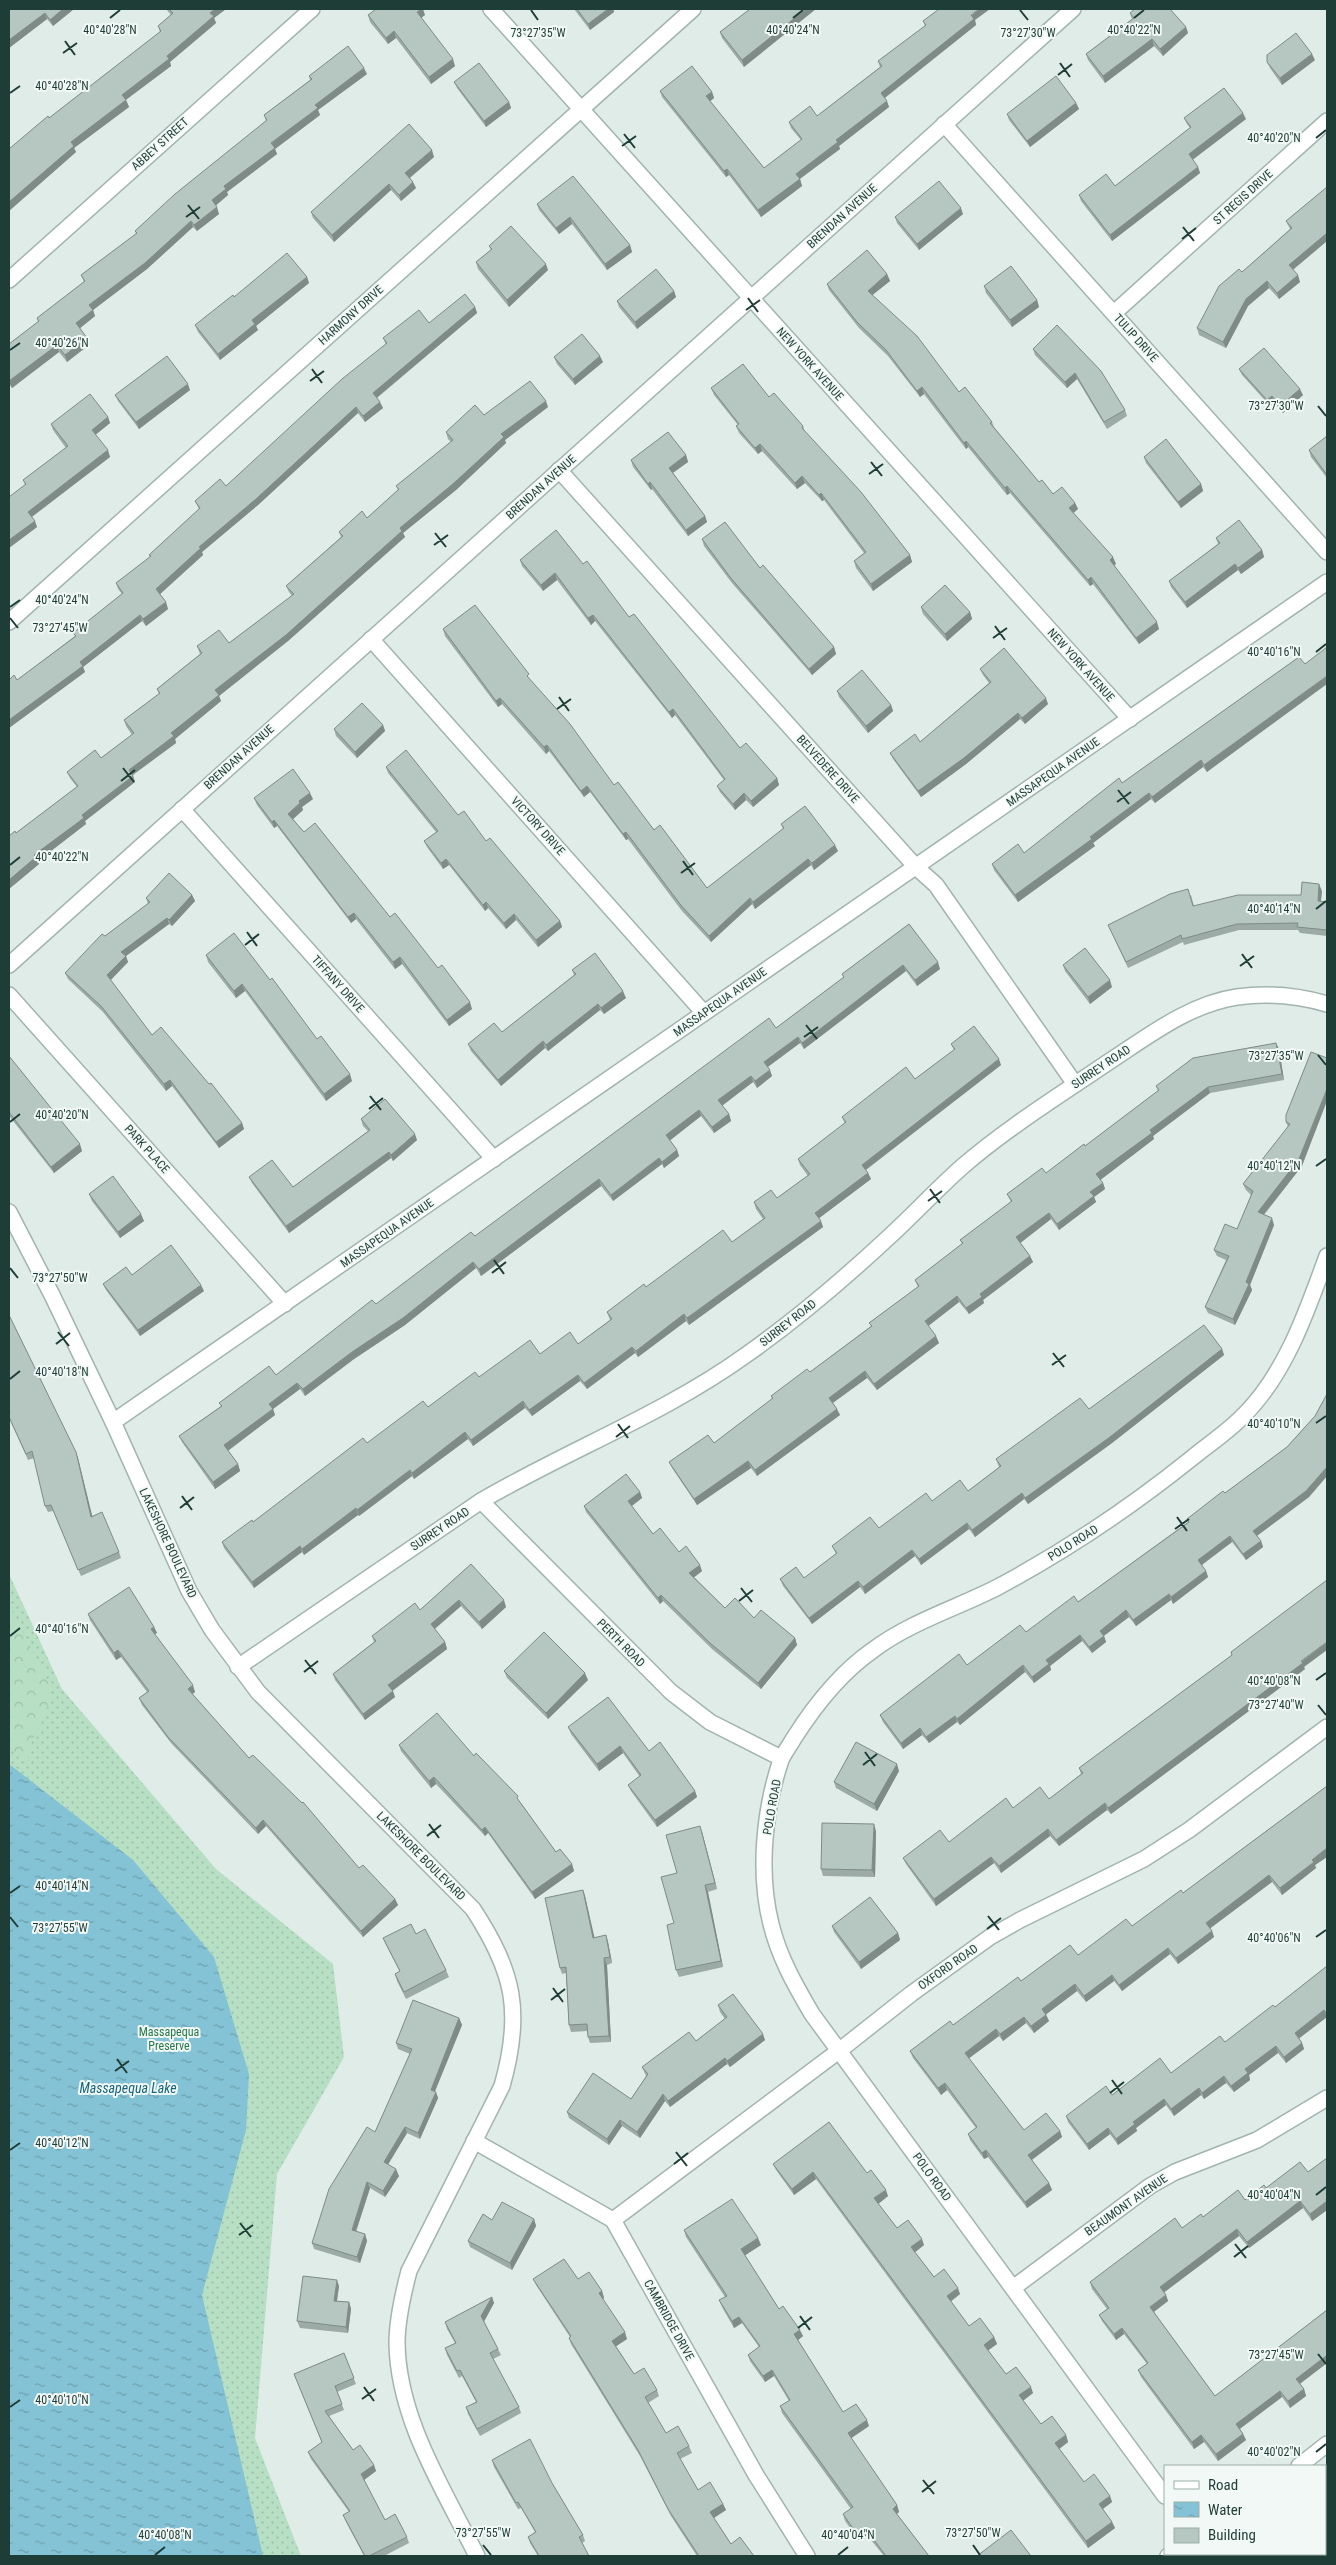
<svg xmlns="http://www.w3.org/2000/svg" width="1336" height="2565" viewBox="0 0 1336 2565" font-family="'Roboto Condensed',sans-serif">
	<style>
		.grass { fill: url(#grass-dots) }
		.forest { fill: url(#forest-crowns) }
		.water { fill: url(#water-ripples) }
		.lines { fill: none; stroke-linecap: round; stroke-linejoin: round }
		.minor-casing { stroke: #a2b4af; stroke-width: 18 }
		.minor { stroke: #fff; stroke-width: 15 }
		.wall { fill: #9caba5 }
		.shaded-wall { fill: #7f8b86 }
		.building { fill: #b5c7c0; stroke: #7f8b86 }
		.ticks { fill: none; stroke: #1f3d37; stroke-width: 2 }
		.labels { text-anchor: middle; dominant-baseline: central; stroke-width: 4; stroke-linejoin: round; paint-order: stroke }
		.street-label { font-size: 12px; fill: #1f3d37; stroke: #f1f8f5 }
		.park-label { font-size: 12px; fill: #27774b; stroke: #f1f8f5 }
		.water-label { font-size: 14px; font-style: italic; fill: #16657d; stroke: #f1f8f5 }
		.ticks-label { font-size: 12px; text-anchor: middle; fill: #1f3d37; stroke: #f1f8f5; stroke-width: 4; stroke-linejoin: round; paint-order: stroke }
	</style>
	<defs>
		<pattern id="grass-dots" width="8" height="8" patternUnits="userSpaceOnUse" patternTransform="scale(1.25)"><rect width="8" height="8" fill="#b7dfc4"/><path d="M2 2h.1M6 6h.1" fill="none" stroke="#9dc0a9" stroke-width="1.8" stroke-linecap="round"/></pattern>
		<pattern id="forest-crowns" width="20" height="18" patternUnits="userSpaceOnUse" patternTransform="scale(1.25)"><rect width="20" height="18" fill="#b7dfc4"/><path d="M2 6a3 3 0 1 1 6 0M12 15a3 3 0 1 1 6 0" fill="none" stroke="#9dc0a9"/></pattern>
		<pattern id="water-ripples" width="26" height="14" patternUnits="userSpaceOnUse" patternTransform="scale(1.25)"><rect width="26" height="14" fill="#84c3d5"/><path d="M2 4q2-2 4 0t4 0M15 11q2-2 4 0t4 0" fill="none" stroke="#6ba0ae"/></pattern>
	</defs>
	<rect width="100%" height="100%" fill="#e0ece7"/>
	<!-- grass -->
	<path class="grass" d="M9,1574L62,1689L216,1869L333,1964L344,2057L277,2174L255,2438L301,2556H9Z"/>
	<!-- forest -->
	<path class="forest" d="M9,1605L51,1687L46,1713L32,1741L27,1762L9,1747Z"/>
	<!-- water -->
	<path class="water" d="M9,1764L133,1860L214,1957L249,2074L246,2130L202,2295L263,2556H9Z"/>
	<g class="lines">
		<!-- minor casing -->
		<g class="minor-casing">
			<g id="minor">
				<path d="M491,9L1130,719"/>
				<path d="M944,124L1327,552"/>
				<path d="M9,280L312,9"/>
				<path d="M1114,313L1327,121"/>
				<path d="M559,470L916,867L936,885L1075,1084"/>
				<path d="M9,622L693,9"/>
				<path d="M371,639L704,1013"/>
				<path d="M182,809L494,1159"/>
				<path d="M9,965L1073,9"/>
				<path d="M9,995L285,1304"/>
				<path d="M9,1212L52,1295L113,1422L189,1591L212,1630L258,1692L473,1909C514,1972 523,2012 502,2086L409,2271C403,2294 397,2319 397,2343C398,2419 444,2490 477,2556"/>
				<path d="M113,1422L1327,582"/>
				<path d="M481,1501L671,1692L710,1722L781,1758"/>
				<path d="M238,1667L481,1501C568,1450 664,1414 746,1355C797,1319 845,1278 890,1236C915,1213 938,1188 963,1166C1007,1128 1060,1095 1107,1063C1147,1037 1189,1004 1237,997C1266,993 1299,996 1327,1004"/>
				<path d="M474,2141L613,2220L756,2475L807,2556"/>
				<path d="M613,2220L840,2050L911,1994L990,1937L1020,1920L1144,1859L1189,1830L1327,1727"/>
				<path d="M1013,2288L1150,2186L1175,2172L1257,2140L1327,2098"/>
				<path d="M1299,2466L1327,2444"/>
				<path d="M1165,2496L812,2014C795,1985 779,1957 771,1924C758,1873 764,1810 781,1760C784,1753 790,1745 794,1738C815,1705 840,1673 873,1650C910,1622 957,1608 998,1587C1067,1550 1131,1507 1192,1458C1209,1444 1229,1431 1244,1415C1286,1373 1307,1311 1327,1256"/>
				<path d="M1207,2554L1209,2556"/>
				<path d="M1168,2556L1172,2554"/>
			</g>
		</g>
		<!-- minor -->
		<use href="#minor" class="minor"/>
	</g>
	<!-- wall -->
	<g class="wall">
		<path d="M9,9H74L53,26L47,19L9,48Z"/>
		<path d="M166,9H226L214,18L216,23L170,62L171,66L126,100L129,107L74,148L76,152L9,211V149L160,32L158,26L171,15Z"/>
		<path d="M574,9H613L614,12L590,30Z"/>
		<path d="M750,9L744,67L722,38L720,32Z"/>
		<path d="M1130,13L1186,27L1188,33L1163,56L1154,46L1105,83L1088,60L1086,54L1132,19Z"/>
		<path d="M368,15H425L421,17L455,66L431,84L396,38L388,44L370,22Z"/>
		<path d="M975,20L976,25L885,98L889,107L839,146L840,149L800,179L802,186L761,217L729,175L726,177L662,97L660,91L712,92L714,98L710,101L764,168L801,140L791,128L789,122L817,116L880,67L878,61L925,26L923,21Z"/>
		<path d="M1315,60L1282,85L1270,68L1267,62Z"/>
		<path d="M367,74L318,110L320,115L275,149L277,154L227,192L228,195L215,206L219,214L197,231L193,227L147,269L93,310L95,316L80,328L87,338L90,344L67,362L59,352L12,388L9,384V344L38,322L37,318L84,282L81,275L136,234L135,231L266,121L264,115L310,80L309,76Z"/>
		<path d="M454,82L509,102L511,108L486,127L457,88Z"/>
		<path d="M1076,103L1079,109L1030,147L1009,120L1007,114Z"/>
		<path d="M1184,118L1246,119L1192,160L1198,167L1200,173L1112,241L1081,201L1079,195L1115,186L1190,128L1187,124Z"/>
		<path d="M434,157L410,178L416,188L401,201L391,190L334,242L313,218L311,212Z"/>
		<path d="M1327,187V241L1293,270L1300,282L1279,299L1269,288L1248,306L1226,348L1199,335L1197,328L1242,272L1290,229L1286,221Z"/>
		<path d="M537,204L630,245L632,252L607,270L572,224L559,234L539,210Z"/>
		<path d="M963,214L919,250L897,223L895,217Z"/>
		<path d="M489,246L548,270L509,307L478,269L476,262L491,250Z"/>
		<path d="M887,274L890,281L872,295L959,392L992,422L994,427L1039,482L1053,494L1075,503L1078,509L1073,513L1116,564L1114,565L1159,629L1139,644L1093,584L1090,586L1010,493L1007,495L968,447L966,449L924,394L920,397L888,356L859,328L829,290L827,284Z"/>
		<path d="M307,277L309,283L256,326L258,330L220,360L198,332L195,325Z"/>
		<path d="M984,286L1037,300L1039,307L1012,327L986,293Z"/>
		<path d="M674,291L676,297L637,329L619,307L617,301Z"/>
		<path d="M475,307L477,313L377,398L383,408L365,422L358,413L258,505L202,552L203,555L160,594L168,609L146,626L142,621L83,667L85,672L9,728V680H17L75,636L73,633L122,594L118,589L116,583L150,557L149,555L199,509L195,501L226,486L386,345L383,338Z"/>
		<path d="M1057,325L1125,410L1127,416L1107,429L1077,379L1067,388L1035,355L1033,349Z"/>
		<path d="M554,357L603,362L575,385L557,364Z"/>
		<path d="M1239,369L1303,395L1283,413L1274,403L1270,406L1242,375Z"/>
		<path d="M711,388L769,397L803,426L805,432L910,555L912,562L873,591L856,568L854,561L864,553L824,500L822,501L805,483L797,489L762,451L758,454L739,433L736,426L738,425L714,395Z"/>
		<path d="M190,390L139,429L118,401L115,395Z"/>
		<path d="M548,407L505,440L506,443L456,490L403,533L405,537L288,641L219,696L221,701L175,739L176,743L133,775L135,782L85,821L86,824L38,861L39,864L9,889V836L16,833L77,787L70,778L67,772L101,758L132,735L126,726L124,720L159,694L157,689L200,654L197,646L229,643L292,596L289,592L286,586L341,537L339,532L367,518L398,490L396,486L451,442L448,439L446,432L484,415Z"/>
		<path d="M108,417L110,423L95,435L110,457L32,517L37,527L9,548V497L25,485L23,480L66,448L53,430L51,424Z"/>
		<path d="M1327,436V478L1311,457L1309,450Z"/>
		<path d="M686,455L688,462L673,473L705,516L707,522L688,536L652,489L651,490L633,467L631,460Z"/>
		<path d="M1144,457L1201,484L1203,491L1181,508L1146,463Z"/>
		<path d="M1216,538L1262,550L1264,557L1241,574L1238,570L1187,608L1171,587L1169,581L1218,544Z"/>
		<path d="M702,539L760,568L834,647L836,654L812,675L732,583L704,546Z"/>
		<path d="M520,560L583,564L740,748L777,778L779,785L753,807L746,800L735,810L720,792L717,786L724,780L675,715L672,718L595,621L591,625L557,580L543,591L522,566Z"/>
		<path d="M921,607L970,612L972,619L947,641L923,614Z"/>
		<path d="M443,629L531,681L614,785L707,888L783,829L781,824L838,851L814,870L811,865L755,909L752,904L711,942L682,911L628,839L626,840L590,792L584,797L549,751L546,754L502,704L498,707L445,636Z"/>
		<path d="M1299,657L1207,772L1203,767L1155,803L1151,799L1093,843L1095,846L1018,902L994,870L992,864L1024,853Z"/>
		<path d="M980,669L1048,704L1025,724L1020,719L966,764L921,797L893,759L890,753L920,742L989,683L983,675Z"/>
		<path d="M837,691L891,705L893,711L868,733L839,697Z"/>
		<path d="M383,725L385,731L357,758L336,736L334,729Z"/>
		<path d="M386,767L486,841L560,921L562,927L538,947L516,920L506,929L488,908L485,911L449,865L443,869L427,847L424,841L436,832L388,773Z"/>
		<path d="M254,798L313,799L302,807L303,810L293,819L304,832L390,917L472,1009L449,1026L402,964L395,969L356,919L351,923L277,826L274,828L257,805Z"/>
		<path d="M1322,891L1321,901L1327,902V936L1300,933L1298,930H1239L1184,945L1183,942L1128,968L1108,925L1191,895L1194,906L1301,895Z"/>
		<path d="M192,895L195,901L172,926L169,924L126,956L128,962L110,980L152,1035L209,1084L242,1123L244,1129L219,1148L172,1086L166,1091L103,1012L68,979L65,973L105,936L148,904L146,898Z"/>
		<path d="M909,924L940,969L917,986L906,971L804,1049L800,1043L768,1067L772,1076L757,1088L753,1082L722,1106L729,1114L731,1121L714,1133L701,1116L670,1140L677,1150L679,1156L664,1168L662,1164L613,1201L601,1186L481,1276L476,1268L405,1325L354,1359L305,1396L300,1389L273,1409L275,1415L228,1451L238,1464L240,1471L215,1489L182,1442L179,1436L221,1406L219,1403L276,1375L776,1028L844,977L842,974Z"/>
		<path d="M206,955L317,1039L352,1081L326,1101L245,991L236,998L208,962Z"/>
		<path d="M1063,965L1112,987L1090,1004L1065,971Z"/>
		<path d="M572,970L626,998L604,1014L600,1010L548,1051L545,1048L501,1086L471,1051L468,1044L502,1032L574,975Z"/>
		<path d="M951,1044L1001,1065L866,1170L868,1173L871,1179L819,1218L823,1227L689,1325L686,1321L638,1357L635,1353L587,1389L580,1381L532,1416L525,1408L473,1446L468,1439L414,1479L412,1476L359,1516L358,1515L304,1555L302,1552L254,1588L224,1548L222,1542L253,1522L367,1443L479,1377L540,1354L578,1344L610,1320L607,1312L646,1287L732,1242L763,1219L756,1209L754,1202L777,1198L808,1176L800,1165L798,1159L845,1124L842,1117L915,1079L954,1050Z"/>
		<path d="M1279,1049L1284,1080L1210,1093L1153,1136L1154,1139L1100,1180L1103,1183L1105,1189L1094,1197L1096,1202L1059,1230L1051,1219L1020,1243L1030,1256L1033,1262L983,1300L984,1303L969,1314L959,1302L928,1326L939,1343L877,1390L867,1378L833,1403L840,1415L757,1476L751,1468L697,1505L672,1468L669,1462L714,1443L772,1399L771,1396L810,1372L871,1326L869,1323L918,1287L915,1280L962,1244L960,1240L1011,1202L1007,1194L1046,1173L1085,1146L1158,1091L1156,1086Z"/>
		<path d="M1311,1052L1302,1166L1264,1215L1274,1225L1250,1285L1252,1290L1235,1325L1208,1313L1205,1307L1226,1260L1217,1256L1214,1250L1237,1229L1251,1195L1246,1190L1243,1184L1288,1127L1286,1122Z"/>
		<path d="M9,1056L82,1151L54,1173L10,1117L9,1118Z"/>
		<path d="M361,1119L417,1140L393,1161L391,1158L289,1233L252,1183L249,1177L293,1187L368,1131L363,1126Z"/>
		<path d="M89,1194L144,1221L120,1238L92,1201Z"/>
		<path d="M132,1275L204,1291L140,1336L106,1290L103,1284Z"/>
		<path d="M9,1315L78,1458L92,1517L119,1552L121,1558L81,1576L53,1511L48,1512L45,1506L34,1458L28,1460L9,1418Z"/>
		<path d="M1222,1349L1224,1355L1112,1443L1028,1504L1024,1499L975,1537L969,1529L921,1565L915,1556L865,1594L860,1587L812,1624L783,1586L780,1579L804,1578L836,1554L832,1546L879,1528L932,1501L968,1491L999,1467L996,1459L1089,1409Z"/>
		<path d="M1327,1394V1476L1309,1497L1257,1536L1261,1541L1263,1547L1246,1560L1232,1542L1202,1565L1206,1571L1208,1577L1173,1604L1171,1600L1136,1626L1129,1617L1104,1636L1106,1642L1092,1653L1082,1641L1050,1666L1051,1670L1034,1683L1025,1672L960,1725L957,1722L929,1743L922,1735L903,1749L883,1722L880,1715L967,1665L1078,1602L1188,1522L1187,1519L1225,1493L1287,1447L1315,1416Z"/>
		<path d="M640,1492L642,1498L632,1506L653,1534L679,1552L702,1571L694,1577L725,1608L754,1618L795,1638L797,1645L761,1689L712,1649L663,1601L660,1604L586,1512L584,1506Z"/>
		<path d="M471,1564L506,1607L482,1629L461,1606L435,1629L445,1642L447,1649L392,1690L395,1697L365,1720L335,1680L333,1674L374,1642L372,1636L420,1610Z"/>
		<path d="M88,1614L154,1627L157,1633L154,1634L195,1692L192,1694L249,1758L359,1868L395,1899L398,1905L363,1937L266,1826L258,1834L171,1743L142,1705L139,1698L147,1692L121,1657L116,1660L90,1620Z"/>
		<path d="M1231,1652L1304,1667L1305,1669L1111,1814L1107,1810L1059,1846L1050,1836L1001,1873L994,1863L936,1906L906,1864L903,1858L949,1842L1013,1808L1049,1799L1081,1774L1079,1768L1232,1655Z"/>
		<path d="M504,1671L588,1680L548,1719L507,1678Z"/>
		<path d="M568,1727L649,1751L695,1791L697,1797L657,1827L631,1791L628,1785L640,1777L623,1753L599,1771L571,1734Z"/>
		<path d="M399,1745L474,1756L521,1803L556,1852L572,1864L574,1871L535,1899L488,1833L485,1836L436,1784L431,1788L401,1751Z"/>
		<path d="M899,1771L877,1811L836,1788L834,1782Z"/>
		<path d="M1327,1786V1857L1315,1865L1316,1868L1282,1895L1272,1882L1210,1928L1212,1931L1214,1937L1178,1964L1170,1954L1122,1991L1114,1981L1086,2002L1077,1991L1046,2014L1049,2021L1034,2033L1026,2023L1003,2041L999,2036L969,2058L1024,2130L1060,2131L1062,2137L1032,2160L1049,2183L1052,2190L1027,2208L988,2157L984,2159L970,2140L968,2134L976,2128L947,2090L941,2095L913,2058L910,2051L953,2025L1021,1981L1078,1955L1132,1926L1183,1893Z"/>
		<path d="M876,1831L875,1877L823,1876L821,1869Z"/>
		<path d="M702,1832L717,1889L708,1892L723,1967L679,1977L676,1970L674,1923L677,1873Z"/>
		<path d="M583,1890L585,1896L594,1938L606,1935L608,1942L612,1963L607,1965L611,2042L590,2043L588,2037L587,2031L571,2032L569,2025L566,1973L562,1974L560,1968Z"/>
		<path d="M832,1926L898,1933L900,1940L861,1969L834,1932Z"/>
		<path d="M416,1934L446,1970L449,1977L406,1999L397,1981L395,1974L400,1972L386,1945L383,1938Z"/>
		<path d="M1327,1966V2017L1299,2038L1302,2043L1304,2049L1286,2063L1278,2053L1249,2075L1250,2080L1234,2092L1226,2083L1204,2099L1201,2095L1174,2116L1166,2105L1136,2128L1137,2131L1118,2145L1110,2134L1089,2150L1068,2122L1066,2116L1112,2095L1171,2073L1225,2042L1275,2007Z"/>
		<path d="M718,2005L765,2040L730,2067L727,2064L670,2107L665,2101L640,2138L622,2126L609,2145L569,2118L567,2112L631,2099L646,2076L642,2067L696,2041L725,2019L720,2012Z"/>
		<path d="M459,2018L462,2025L435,2091L438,2098L420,2139L407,2133L388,2164L399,2176L385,2197L370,2188L356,2232L365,2234L367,2241L360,2263L314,2249L312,2243L375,2132L410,2054L398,2049L396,2043Z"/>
		<path d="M1327,2158V2210L1312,2221L1303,2208L1249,2248L1239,2236L1164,2292L1166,2295L1168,2301L1154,2312L1215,2396L1327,2310V2363L1300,2384L1304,2389L1306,2396L1290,2408L1282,2397L1240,2429L1243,2434L1246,2440L1218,2461L1204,2442L1194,2449L1141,2377L1138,2370L1147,2364L1124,2334L1116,2340L1102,2321L1099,2315L1107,2309L1092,2289L1090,2282L1203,2217L1245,2200L1266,2188L1308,2172Z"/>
		<path d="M773,2164L867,2173L888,2196L878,2204L897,2228L924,2245L915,2252L934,2277L960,2294L950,2301L969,2326L994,2337L997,2344L988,2350L1006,2374L1033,2393L1023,2401L1041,2424L1066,2435L1068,2442L1059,2449L1084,2482L1110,2496L1112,2502L1103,2509L1112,2522L1115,2528L1088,2548L816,2179L794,2195L776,2170Z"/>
		<path d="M534,2219L536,2226L512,2270L470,2247L468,2241L492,2220Z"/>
		<path d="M684,2230L761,2245L745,2255L779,2309L803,2336L798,2340L843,2412L869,2426L851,2438L897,2505L899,2512L897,2514L929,2556H884L867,2535L859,2540L845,2521L843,2514L851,2509L782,2413L780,2406L789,2401L774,2376L765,2382L750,2361L748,2355L759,2347L742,2323L734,2328L722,2307L719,2300L725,2297L686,2237Z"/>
		<path d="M533,2279L602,2291L604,2298L603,2299L627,2339L616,2346L634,2374L657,2390L659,2396L648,2403L666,2433L689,2446L692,2453L680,2459L698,2490L723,2504L726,2510L714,2518L731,2544L754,2556H697L671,2516L640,2456L571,2344L569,2338L570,2337L536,2285Z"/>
		<path d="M339,2286L337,2301L349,2302L351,2309L348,2333L300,2328L297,2321Z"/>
		<path d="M492,2297L494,2303L484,2322L498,2349L501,2355L493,2359L519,2407L521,2413L480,2436L468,2414L466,2407L476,2402L462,2376L459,2378L447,2355L445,2348L455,2343L447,2329L445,2322Z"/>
		<path d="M344,2353L356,2384L337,2392L344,2410L329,2416L353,2450L374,2465L376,2471L364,2480L385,2520L407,2537L409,2543L384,2556H364L346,2522L343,2515L349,2512L311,2459L308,2452L322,2443L294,2374Z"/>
		<path d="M492,2460L552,2483L583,2535L585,2541L582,2543L589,2556H538L530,2543L528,2537L535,2532L521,2508L518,2509L494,2467Z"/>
	</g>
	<!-- shaded-wall -->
	<g class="shaded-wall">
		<path d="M63,9H74L53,26L50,20Z"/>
		<path d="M215,9H226L214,18L216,23L170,62L171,66L124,101L122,95L167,56L210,13Z"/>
		<path d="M422,9H423L425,15L420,19L417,12Z"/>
		<path d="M608,9H613L614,12L590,30L588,24Z"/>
		<path d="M806,9H816L744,67L742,60Z"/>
		<path d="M979,9H990L975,20L976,25L883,99L881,93Z"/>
		<path d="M45,13L47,19L9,48V40Z"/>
		<path d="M1186,27L1188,33L1163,56L1160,49Z"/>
		<path d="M394,31L396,38L388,44L386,38Z"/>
		<path d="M1152,39L1154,46L1105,83L1103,76Z"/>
		<path d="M1312,54L1315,60L1282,85L1280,78Z"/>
		<path d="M453,59L455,66L431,84L429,77Z"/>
		<path d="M364,68L367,74L318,110L320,115L275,149L277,154L227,192L228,195L214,207L212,200L224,186L315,105Z"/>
		<path d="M712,92L714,98L708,103L706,96Z"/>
		<path d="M126,100L129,107L74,148L76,152L9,211V202L71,142Z"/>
		<path d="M887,101L889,107L839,146L840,149L798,180L796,174L836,140Z"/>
		<path d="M509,102L511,108L486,127L484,121Z"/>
		<path d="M1076,103L1079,109L1030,147L1027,141Z"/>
		<path d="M1243,113L1246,119L1191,161L1189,154Z"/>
		<path d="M432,150L434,157L408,179L405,173Z"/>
		<path d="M1198,167L1200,173L1112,241L1110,235Z"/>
		<path d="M727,169L729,175L726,177L724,171Z"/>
		<path d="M800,179L802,186L761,217L758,210Z"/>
		<path d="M413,182L416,188L401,201L399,195Z"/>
		<path d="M389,184L391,190L334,242L332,235Z"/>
		<path d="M217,207L219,214L197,231L194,225Z"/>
		<path d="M961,208L963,214L919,250L917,244Z"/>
		<path d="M570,217L572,224L559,234L556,228Z"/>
		<path d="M191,221L193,227L147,269L93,310L95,316L79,329L76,323L89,305Z"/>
		<path d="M1327,233V241L1291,271L1289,265Z"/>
		<path d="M630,245L632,252L607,270L605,264Z"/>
		<path d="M546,264L548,270L509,307L507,300Z"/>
		<path d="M887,274L890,281L870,297L868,291Z"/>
		<path d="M1298,275L1300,282L1279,299L1277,293Z"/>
		<path d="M307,277L309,283L256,326L258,330L220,360L218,354L252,320Z"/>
		<path d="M1267,281L1269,288L1248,306L1226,348L1223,342L1246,299Z"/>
		<path d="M674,291L676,297L637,329L635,322Z"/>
		<path d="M1037,300L1039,307L1012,327L1010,320Z"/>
		<path d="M475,307L477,313L375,399L373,393Z"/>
		<path d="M87,338L90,344L67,362L65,355Z"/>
		<path d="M57,345L59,352L12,388L9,381Z"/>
		<path d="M600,356L603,362L575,385L573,379Z"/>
		<path d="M1075,373L1077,379L1067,388L1065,382Z"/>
		<path d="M188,384L190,390L139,429L136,422Z"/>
		<path d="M922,387L924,394L920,397L917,391Z"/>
		<path d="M1300,389L1303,395L1283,413L1280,406Z"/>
		<path d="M1272,396L1274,403L1270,406L1267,400Z"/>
		<path d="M546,401L548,407L505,440L506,443L456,490L403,533L405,537L288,641L219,696L221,701L175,739L176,743L131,776L129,770L171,733L215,690L400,528L501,434Z"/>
		<path d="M380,402L383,408L365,422L363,416Z"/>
		<path d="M356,407L358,413L258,505L202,552L203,555L159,595L156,589L199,547Z"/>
		<path d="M108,417L110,423L94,436L92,430Z"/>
		<path d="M966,441L968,447L966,449L964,443Z"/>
		<path d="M760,444L762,451L758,454L755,448Z"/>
		<path d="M108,450L110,457L30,518L28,512Z"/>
		<path d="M686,455L688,462L671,474L669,468Z"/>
		<path d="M802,476L805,483L797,489L795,483Z"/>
		<path d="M650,482L652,489L651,490L648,484Z"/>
		<path d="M1201,484L1203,491L1181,508L1178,502Z"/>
		<path d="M1007,486L1010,493L1007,495L1005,488Z"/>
		<path d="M821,493L824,500L822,501L819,495Z"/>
		<path d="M1075,503L1078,509L1071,515L1069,508Z"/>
		<path d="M705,516L707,522L688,536L686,530Z"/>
		<path d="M35,521L37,527L9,548V540Z"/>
		<path d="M1262,550L1264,557L1241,574L1238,568Z"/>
		<path d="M910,555L912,562L873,591L871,584Z"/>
		<path d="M1113,557L1116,564L1112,567L1110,560Z"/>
		<path d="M1235,564L1238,570L1187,608L1185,602Z"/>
		<path d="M555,573L557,580L543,591L541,585Z"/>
		<path d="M1091,577L1093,584L1090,586L1088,580Z"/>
		<path d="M166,602L168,609L146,626L143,619Z"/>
		<path d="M970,612L972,619L947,641L945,634Z"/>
		<path d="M140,615L142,621L83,667L85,672L9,728V720L80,662Z"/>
		<path d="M593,615L595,621L591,625L588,618Z"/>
		<path d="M1157,622L1159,629L1139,644L1136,638Z"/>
		<path d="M834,647L836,654L812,675L809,669Z"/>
		<path d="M1327,676V684L1207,772L1204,765Z"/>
		<path d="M500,698L502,704L498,707L496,701Z"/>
		<path d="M1046,698L1048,704L1025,724L1022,718Z"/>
		<path d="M891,705L893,711L868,733L866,726Z"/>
		<path d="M673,709L675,715L672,718L669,712Z"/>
		<path d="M1018,713L1020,719L966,764L921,797L918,791Z"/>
		<path d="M383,725L385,731L357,758L355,752Z"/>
		<path d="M547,745L549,751L546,754L544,747Z"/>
		<path d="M1201,760L1203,767L1155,803L1152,797Z"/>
		<path d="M133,776L135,782L85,821L86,824L38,861L39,864L9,889V880L34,855L82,815Z"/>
		<path d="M777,778L779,785L753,807L751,801Z"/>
		<path d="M587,786L590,792L584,797L581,791Z"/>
		<path d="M310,793L313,799L302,807L303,810L291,821L288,814L299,801Z"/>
		<path d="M744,793L746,800L735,810L733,804Z"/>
		<path d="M1149,793L1151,799L1093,843L1095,846L1018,902L1015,895L1090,837Z"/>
		<path d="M274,820L277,826L274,828L272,822Z"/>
		<path d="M626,832L628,839L626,840L623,834Z"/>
		<path d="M835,845L838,851L814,870L812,863Z"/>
		<path d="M446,859L449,865L443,869L441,863Z"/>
		<path d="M808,859L811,865L755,909L753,902Z"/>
		<path d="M1319,884L1322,891L1320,907L1318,901Z"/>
		<path d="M192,895L195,901L172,926L169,920Z"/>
		<path d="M750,898L752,904L711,942L709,936Z"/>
		<path d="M486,902L488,908L485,911L483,905Z"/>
		<path d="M354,913L356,919L351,923L348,917Z"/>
		<path d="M514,914L516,920L506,929L504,923Z"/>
		<path d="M167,918L169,924L126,956L128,962L109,982L107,975L121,952Z"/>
		<path d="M560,921L562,927L538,947L536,940Z"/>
		<path d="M400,957L402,964L395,969L393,962Z"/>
		<path d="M938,962L940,969L917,986L915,980Z"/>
		<path d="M903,965L906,971L804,1049L802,1043Z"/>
		<path d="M1110,980L1112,987L1090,1004L1088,997Z"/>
		<path d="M242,984L245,991L236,998L234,991Z"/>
		<path d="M623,991L626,998L604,1014L601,1008Z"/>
		<path d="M470,1002L472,1009L449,1026L447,1020Z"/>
		<path d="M598,1004L600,1010L548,1051L546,1045Z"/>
		<path d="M798,1037L800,1043L766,1068L764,1062Z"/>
		<path d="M543,1041L545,1048L501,1086L498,1080Z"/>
		<path d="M1276,1043L1279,1049L1284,1080L1282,1074Z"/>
		<path d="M999,1059L1001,1065L864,1171L862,1165Z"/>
		<path d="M770,1070L772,1076L757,1088L755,1081Z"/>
		<path d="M350,1074L352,1081L326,1101L324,1094Z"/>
		<path d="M751,1076L753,1082L720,1107L718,1100Z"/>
		<path d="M170,1080L172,1086L166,1091L164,1084Z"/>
		<path d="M1208,1087L1210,1093L1153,1136L1154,1139L1099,1181L1096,1174L1150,1130Z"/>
		<path d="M1327,1089V1101L1302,1166L1260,1219L1258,1212Z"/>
		<path d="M699,1110L701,1116L668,1142L666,1135Z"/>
		<path d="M729,1114L731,1121L714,1133L712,1127Z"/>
		<path d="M242,1123L244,1129L219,1148L216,1142Z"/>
		<path d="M415,1134L417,1140L393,1161L391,1155Z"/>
		<path d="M80,1144L82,1151L54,1173L51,1167Z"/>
		<path d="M677,1150L679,1156L664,1168L662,1162Z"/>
		<path d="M389,1152L391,1158L289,1233L286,1226Z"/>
		<path d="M659,1158L662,1164L613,1201L611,1195Z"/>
		<path d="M868,1173L871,1179L818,1219L815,1213Z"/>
		<path d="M599,1179L601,1186L481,1276L479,1269Z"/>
		<path d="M1103,1183L1105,1189L1094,1197L1096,1202L1059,1230L1057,1224L1090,1192Z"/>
		<path d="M1049,1213L1051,1219L1019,1244L1016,1237Z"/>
		<path d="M141,1214L144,1221L120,1238L118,1232Z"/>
		<path d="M1272,1218L1274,1225L1250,1285L1252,1290L1235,1325L1233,1319L1246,1282Z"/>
		<path d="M821,1221L823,1227L689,1325L687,1318Z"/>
		<path d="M1030,1256L1033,1262L983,1300L984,1303L969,1314L966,1308L980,1294Z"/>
		<path d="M473,1262L476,1268L405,1325L354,1359L305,1396L303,1389Z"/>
		<path d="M201,1285L204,1291L140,1336L138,1330Z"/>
		<path d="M957,1296L959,1302L927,1327L925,1321Z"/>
		<path d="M684,1314L686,1321L638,1357L636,1351Z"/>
		<path d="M936,1336L939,1343L877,1390L874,1384Z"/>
		<path d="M632,1347L635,1353L587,1389L584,1383Z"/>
		<path d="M1222,1349L1224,1355L1112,1443L1028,1504L1025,1498Z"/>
		<path d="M865,1371L867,1378L831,1404L829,1398Z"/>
		<path d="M578,1375L580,1381L532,1416L529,1410Z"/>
		<path d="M297,1383L300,1389L273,1409L275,1415L226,1452L224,1445L269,1404Z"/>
		<path d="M523,1401L525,1408L473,1446L471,1440Z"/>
		<path d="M837,1409L840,1415L757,1476L755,1470Z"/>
		<path d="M465,1432L468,1439L414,1479L412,1473Z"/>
		<path d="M76,1452L78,1458L94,1523L91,1517Z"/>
		<path d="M748,1461L751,1468L697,1505L694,1499Z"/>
		<path d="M238,1464L240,1471L215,1489L213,1482Z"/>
		<path d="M1327,1467V1476L1309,1497L1255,1537L1253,1531Z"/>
		<path d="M410,1470L412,1476L359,1516L357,1510Z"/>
		<path d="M640,1492L642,1498L630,1507L628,1501Z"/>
		<path d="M1022,1493L1024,1499L975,1537L972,1530Z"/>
		<path d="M356,1508L358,1515L304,1555L302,1549Z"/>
		<path d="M967,1523L969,1529L921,1565L919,1559Z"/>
		<path d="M1230,1536L1232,1542L1200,1566L1198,1560Z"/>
		<path d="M1261,1541L1263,1547L1246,1560L1243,1554Z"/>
		<path d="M300,1546L302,1552L254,1588L252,1582Z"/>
		<path d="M912,1550L915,1556L865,1594L863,1587Z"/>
		<path d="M700,1565L702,1571L692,1579L689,1573Z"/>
		<path d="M1206,1571L1208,1577L1173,1604L1171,1597Z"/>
		<path d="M858,1581L860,1587L812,1624L809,1618Z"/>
		<path d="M1169,1594L1171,1600L1136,1626L1133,1620Z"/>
		<path d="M661,1595L663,1601L660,1604L658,1598Z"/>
		<path d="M459,1600L461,1606L433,1630L431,1624Z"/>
		<path d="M504,1600L506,1607L482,1629L479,1622Z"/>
		<path d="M1126,1610L1129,1617L1102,1637L1100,1631Z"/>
		<path d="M154,1627L157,1633L153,1635L151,1629Z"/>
		<path d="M1080,1635L1082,1641L1050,1666L1051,1670L1034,1683L1032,1677L1046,1660Z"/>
		<path d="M1104,1636L1106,1642L1092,1653L1089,1647Z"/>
		<path d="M795,1638L797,1645L761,1689L758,1683Z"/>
		<path d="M445,1642L447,1649L391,1692L388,1685Z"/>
		<path d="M1327,1642V1650L1304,1667L1305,1669L1111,1814L1108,1808Z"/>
		<path d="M118,1650L121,1657L116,1660L114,1653Z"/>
		<path d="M1023,1665L1025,1672L960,1725L957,1719Z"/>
		<path d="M585,1673L588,1680L548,1719L546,1713Z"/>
		<path d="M193,1685L195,1692L190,1696L188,1689Z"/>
		<path d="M393,1691L395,1697L365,1720L363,1714Z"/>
		<path d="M955,1716L957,1722L929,1743L926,1737Z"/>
		<path d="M920,1728L922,1735L903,1749L901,1743Z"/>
		<path d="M620,1746L623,1753L599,1771L597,1764Z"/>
		<path d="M897,1764L899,1771L877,1811L874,1804Z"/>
		<path d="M434,1777L436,1784L431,1788L429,1781Z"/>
		<path d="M695,1791L697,1797L657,1827L655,1820Z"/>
		<path d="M1105,1803L1107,1810L1059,1846L1056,1840Z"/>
		<path d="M263,1820L266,1826L258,1834L256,1828Z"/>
		<path d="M874,1824L876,1831L875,1877L872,1870Z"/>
		<path d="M700,1826L702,1832L717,1889L715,1883Z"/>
		<path d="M485,1827L488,1833L485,1836L482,1830Z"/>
		<path d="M1048,1829L1050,1836L1001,1873L999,1866Z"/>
		<path d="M1327,1848V1857L1315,1865L1316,1868L1282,1895L1280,1888L1312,1860Z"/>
		<path d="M991,1857L994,1863L936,1906L934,1899Z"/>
		<path d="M572,1864L574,1871L535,1899L532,1892Z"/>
		<path d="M1269,1875L1272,1882L1208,1930L1206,1923Z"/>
		<path d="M705,1885L708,1892L723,1967L721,1961Z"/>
		<path d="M583,1890L585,1896L596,1944L593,1938Z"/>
		<path d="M395,1899L398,1905L363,1937L361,1931Z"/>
		<path d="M1212,1931L1214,1937L1178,1964L1176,1958Z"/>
		<path d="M898,1933L900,1940L861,1969L859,1962Z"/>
		<path d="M606,1935L608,1942L612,1963L610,1957Z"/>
		<path d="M1168,1948L1170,1954L1122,1991L1119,1985Z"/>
		<path d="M604,1958L607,1965L611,2042L609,2036Z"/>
		<path d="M1112,1975L1114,1981L1086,2002L1084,1996Z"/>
		<path d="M1075,1984L1077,1991L1044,2016L1042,2009Z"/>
		<path d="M1324,2010L1327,2017L1297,2040L1295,2033Z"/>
		<path d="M1046,2015L1049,2021L1034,2033L1031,2026Z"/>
		<path d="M1024,2017L1026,2023L1003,2041L1000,2034Z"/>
		<path d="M459,2018L462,2025L433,2096L431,2090Z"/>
		<path d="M996,2029L999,2036L968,2059L965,2053Z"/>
		<path d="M763,2034L765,2040L730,2067L727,2061Z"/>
		<path d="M1302,2043L1304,2049L1286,2063L1284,2057Z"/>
		<path d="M1276,2046L1278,2053L1249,2075L1250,2080L1234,2092L1231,2086L1245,2069Z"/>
		<path d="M725,2058L727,2064L670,2107L668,2101Z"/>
		<path d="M1224,2076L1226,2083L1204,2099L1202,2093Z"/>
		<path d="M945,2083L947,2090L941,2095L938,2088Z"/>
		<path d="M1199,2088L1201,2095L1174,2116L1171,2109Z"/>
		<path d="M436,2092L438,2098L420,2139L418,2133Z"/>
		<path d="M663,2094L665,2101L640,2138L637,2132Z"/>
		<path d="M1164,2099L1166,2105L1136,2128L1137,2131L1118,2145L1116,2139L1133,2122Z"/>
		<path d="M620,2120L622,2126L609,2145L607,2139Z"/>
		<path d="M405,2127L407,2133L386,2168L384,2162Z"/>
		<path d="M1108,2128L1110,2134L1089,2150L1087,2144Z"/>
		<path d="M1060,2131L1062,2137L1030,2161L1028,2155Z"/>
		<path d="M986,2150L988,2157L984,2159L982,2153Z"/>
		<path d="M396,2169L399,2176L385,2197L383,2191Z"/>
		<path d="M813,2172L816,2179L794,2195L792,2189Z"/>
		<path d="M367,2182L370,2188L354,2237L352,2230Z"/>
		<path d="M1049,2183L1052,2190L1027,2208L1025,2202Z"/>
		<path d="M886,2190L888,2196L877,2205L874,2198Z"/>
		<path d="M1300,2201L1303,2208L1249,2248L1247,2242Z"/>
		<path d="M1327,2201V2210L1312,2221L1310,2214Z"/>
		<path d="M534,2219L536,2226L512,2270L510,2263Z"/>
		<path d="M1237,2229L1239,2236L1162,2294L1160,2287Z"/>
		<path d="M365,2234L367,2241L360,2263L357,2257Z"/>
		<path d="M758,2238L761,2245L744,2256L741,2249Z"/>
		<path d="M922,2239L924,2245L914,2253L911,2247Z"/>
		<path d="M337,2280L339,2286L336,2307L334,2301Z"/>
		<path d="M958,2288L960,2294L949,2303L947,2296Z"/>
		<path d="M602,2291L604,2298L601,2300L599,2293Z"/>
		<path d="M1166,2295L1168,2301L1152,2313L1150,2307Z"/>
		<path d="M492,2297L494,2303L483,2323L481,2316Z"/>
		<path d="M349,2302L351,2309L348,2333L346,2327Z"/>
		<path d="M739,2317L742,2323L734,2328L732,2321Z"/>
		<path d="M1122,2328L1124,2334L1116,2340L1114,2334Z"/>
		<path d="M800,2330L803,2336L797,2341L794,2334Z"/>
		<path d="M625,2332L627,2339L615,2347L612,2341Z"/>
		<path d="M994,2337L997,2344L986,2352L984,2345Z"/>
		<path d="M1326,2356L1327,2359V2363L1298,2385L1296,2379Z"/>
		<path d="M772,2370L774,2376L765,2382L763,2376Z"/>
		<path d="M1031,2387L1033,2393L1021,2402L1019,2395Z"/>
		<path d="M1304,2389L1306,2396L1290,2408L1288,2401Z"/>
		<path d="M1280,2391L1282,2397L1238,2430L1236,2424Z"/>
		<path d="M867,2420L869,2426L850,2439L848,2433Z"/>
		<path d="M1243,2434L1246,2440L1218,2461L1216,2454Z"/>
		<path d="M1066,2435L1068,2442L1058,2450L1055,2443Z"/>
		<path d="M1201,2435L1204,2442L1194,2449L1192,2442Z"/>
		<path d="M374,2465L376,2471L364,2480L361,2474Z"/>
		<path d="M1110,2496L1112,2502L1101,2510L1099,2504Z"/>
		<path d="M723,2504L726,2510L712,2519L710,2512Z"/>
		<path d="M897,2505L899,2512L895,2515L893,2509Z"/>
		<path d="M1112,2522L1115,2528L1088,2548L1086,2541Z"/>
		<path d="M865,2528L867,2535L859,2540L857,2534Z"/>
	</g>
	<!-- building -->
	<g class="building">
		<path d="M9,9H63L50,20L45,13L9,40Z"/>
		<path d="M169,9H215L210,13L214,16L167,56L169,59L122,95L126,100L71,142L74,146L9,202V167L10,166L9,165V149L48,116L49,118L161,31L158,26L173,13Z"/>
		<path d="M376,9H422L417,12L453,59L429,77L394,31L386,38L368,15Z"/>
		<path d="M577,9H608L588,24Z"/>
		<path d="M750,9H806L742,60L720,32Z"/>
		<path d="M939,9H979L971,15L974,19L881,93L887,101L836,140L838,142L796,174L800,179L758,210L727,169L724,171L660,91L692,66L712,92L706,96L764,168L802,139L789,122L810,106L817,116L882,66L878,61L926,25L923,21Z"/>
		<path d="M1135,9H1170L1186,27L1160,49L1152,39L1103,76L1086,54L1134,18L1130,13Z"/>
		<path d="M1296,33L1312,54L1280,78L1267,62V55Z"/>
		<path d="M348,46L364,68L315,105L318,108L271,143L275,148L224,186L226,189L212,200L217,207L194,225L191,221L145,263L89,305L93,310L76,323L87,338L65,355L57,345L9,381V344L39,321L37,318L85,281L81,275L137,233L135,231L175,194L267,120L264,115L312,79L309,76Z"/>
		<path d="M479,63L509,102L484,121L454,82Z"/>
		<path d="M1056,76L1076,103L1027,141L1007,114Z"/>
		<path d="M1224,88L1243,113L1189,154L1198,167L1110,235L1079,195L1106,174L1115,186L1191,127L1184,118Z"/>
		<path d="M409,124L432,150L405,173L413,182L399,195L389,184L332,235L311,212Z"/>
		<path d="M573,176L630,245L605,264L570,217L556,228L537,204Z"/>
		<path d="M939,181L961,208L917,244L895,217Z"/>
		<path d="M1327,187V233L1289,265L1298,275L1277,293L1267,281L1246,299L1223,342L1197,328L1219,286L1239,269L1242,272L1292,228L1286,221Z"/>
		<path d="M511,226L546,264L507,300L476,262L492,249L489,246Z"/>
		<path d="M867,250L887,274L868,291L917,336L959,392L965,387L992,422L990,423L1039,482L1042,480L1053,494L1062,487L1075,503L1069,508L1113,557L1110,560L1157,622L1136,638L1091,577L1088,580L1007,486L1005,488L966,441L964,443L922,387L917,391L886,350L857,322L827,284Z"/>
		<path d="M287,253L307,277L252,320L255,324L218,354L195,325L233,295L234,297Z"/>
		<path d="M1011,266L1037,300L1010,320L984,286Z"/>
		<path d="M656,269L674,291L635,322L617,301Z"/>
		<path d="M465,294L475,307L373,393L380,402L363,416L356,407L256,499L199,547L201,548L156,589L166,602L143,619L140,615L80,662L83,666L9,720V680L14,675L17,680L76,636L73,633L123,593L116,583L151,556L149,555L200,508L195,501L220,479L226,486L342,379L387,343L383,338L419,310L429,323Z"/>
		<path d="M1057,325L1101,371L1125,410L1104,422L1075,373L1065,382L1033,349Z"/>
		<path d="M582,334L600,356L573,379L554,357Z"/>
		<path d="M1264,348L1300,389L1280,406L1272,396L1267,400L1239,369Z"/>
		<path d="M167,356L188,384L136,422L115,395Z"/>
		<path d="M743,364L769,397L774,393L803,426L802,428L861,492L910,555L871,584L854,561L866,552L821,493L819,495L802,476L795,483L760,444L755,448L736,426L739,424L711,388Z"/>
		<path d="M530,381L546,401L501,434L504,437L454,483L400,528L402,531L286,635L215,690L219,695L171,733L174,736L129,770L133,776L82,815L84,818L34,855L36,857L9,880V836L15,831L16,833L78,786L67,772L95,750L101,758L134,733L124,720L160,693L157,689L202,653L197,646L219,630L229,643L294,594L286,586L343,536L339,532L362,511L367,518L399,489L396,486L453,440L446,432L475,405L484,415Z"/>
		<path d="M90,394L108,417L92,430L108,450L28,512L35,521L9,540V497L26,484L23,480L68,446L51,424Z"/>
		<path d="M668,432L686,455L669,468L705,516L686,530L650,482L648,484L631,460Z"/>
		<path d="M1327,436V475L1309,450Z"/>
		<path d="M1166,439L1201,484L1178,502L1144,457Z"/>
		<path d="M1239,520L1262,550L1238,568L1235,564L1185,602L1169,581L1220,543L1216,538Z"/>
		<path d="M725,522L760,568L763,565L834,647L809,669L730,577L702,539Z"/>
		<path d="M556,530L583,564L587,561L629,617L634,614L740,748L746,743L777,778L751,801L744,793L733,804L717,786L725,779L673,709L669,712L593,615L588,618L555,573L541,585L520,560Z"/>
		<path d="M945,585L970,612L945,634L921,607Z"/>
		<path d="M475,605L529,674L527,676L570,724L614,785L618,782L654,830L660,825L707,888L784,828L781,824L805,806L835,845L812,863L808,859L753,902L750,898L709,936L680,904L626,832L623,834L587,786L581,791L547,745L544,747L500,698L496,701L443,629Z"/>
		<path d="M1327,647V676L1204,765L1201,760L1152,797L1149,793L1090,837L1092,839L1015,895L992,864L1018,844L1024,853L1119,778L1122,783L1299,657L1305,664Z"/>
		<path d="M1004,648L1046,698L1022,718L1018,713L964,758L918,791L890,753L915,734L920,742L991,682L980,669Z"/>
		<path d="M862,670L891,705L866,726L837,691Z"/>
		<path d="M362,703L383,725L355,752L334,729Z"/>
		<path d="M406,750L458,815L464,811L486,841L490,838L560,921L536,940L514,914L504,923L486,902L483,905L446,859L441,863L424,841L438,831L386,767Z"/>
		<path d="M293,769L310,793L299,801L300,803L288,814L304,832L315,823L390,917L395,913L438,968L442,965L470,1002L447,1020L400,957L393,962L354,913L348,917L274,820L272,822L254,798Z"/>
		<path d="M169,873L192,895L169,920L167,918L121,952L126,956L107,975L152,1035L161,1027L209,1084L211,1083L242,1123L216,1142L170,1080L164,1084L101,1006L65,973L102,934L105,936L150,902L146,898Z"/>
		<path d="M1302,882L1319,884L1318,901L1327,902V930L1297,927L1298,923L1237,924L1182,939L1181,935L1126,962L1108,925L1170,894L1188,889L1193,906L1238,895H1301Z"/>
		<path d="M909,924L938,962L915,980L903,965L802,1043L798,1037L764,1062L770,1070L755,1081L751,1076L718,1100L729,1114L712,1127L699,1110L666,1135L677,1150L662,1162L659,1158L611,1195L599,1179L479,1269L473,1262L403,1318L352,1352L303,1389L297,1383L269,1404L273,1409L224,1445L238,1464L213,1482L179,1436L222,1406L219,1403L269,1366L276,1375L372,1300L376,1304L471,1232L475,1236L769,1018L776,1028L844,977L842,974Z"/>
		<path d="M234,933L270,980L272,978L317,1039L321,1036L350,1074L324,1094L242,984L234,991L206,955Z"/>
		<path d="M1085,948L1110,980L1088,997L1063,965Z"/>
		<path d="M595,953L623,991L601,1008L598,1004L546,1045L543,1041L498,1080L468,1044L494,1023L502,1032L576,974L572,970Z"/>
		<path d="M974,1026L999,1059L862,1165L868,1173L815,1213L821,1221L687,1318L684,1314L636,1351L632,1347L584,1383L578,1375L529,1410L523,1401L471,1440L465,1432L412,1473L410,1470L357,1510L356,1508L302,1549L300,1546L252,1582L222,1542L252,1520L253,1522L363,1438L367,1443L423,1401L428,1407L475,1372L479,1377L530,1340L540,1354L570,1332L578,1344L612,1319L607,1312L644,1284L646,1287L723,1230L732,1242L765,1218L754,1202L771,1190L777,1198L810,1174L798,1159L846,1122L842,1117L906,1067L915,1079L955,1049L951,1044Z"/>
		<path d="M1276,1043L1282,1074L1208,1087L1150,1130L1152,1133L1096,1174L1103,1183L1090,1192L1094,1196L1057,1224L1049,1213L1016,1237L1030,1256L980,1294L982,1297L966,1308L957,1296L925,1321L936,1336L874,1384L865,1371L829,1398L837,1409L755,1470L748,1461L694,1499L669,1462L708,1435L714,1443L773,1398L771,1396L807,1369L810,1372L872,1326L869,1323L919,1286L915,1280L963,1243L960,1240L1012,1201L1007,1194L1042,1168L1046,1173L1084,1144L1085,1146L1159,1090L1156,1086L1193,1058Z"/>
		<path d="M1311,1052L1327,1058V1089L1299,1159L1258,1212L1272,1218L1246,1282L1249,1284L1233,1319L1205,1307L1229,1256L1214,1250L1225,1224L1237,1229L1253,1191L1243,1184L1290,1124L1286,1122V1115Z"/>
		<path d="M9,1056L80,1144L51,1167L9,1112Z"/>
		<path d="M385,1099L415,1134L391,1155L389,1152L286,1226L249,1177L272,1160L293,1187L370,1130L361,1119Z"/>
		<path d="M113,1176L141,1214L118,1232L89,1194Z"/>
		<path d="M171,1245L201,1285L138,1330L103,1284L126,1267L132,1275Z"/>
		<path d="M9,1315L76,1452L91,1517L102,1512L119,1552L78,1570L51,1505L45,1506L32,1451L26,1454L9,1417V1412H10L9,1409Z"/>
		<path d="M1204,1325L1222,1349L1110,1437L1025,1498L1022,1493L972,1530L967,1523L919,1559L912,1550L863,1587L858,1581L809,1618L780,1579L796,1567L804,1578L837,1553L832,1546L870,1517L879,1528L926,1493L932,1501L960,1480L968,1491L1001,1466L996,1459L1080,1398L1089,1409Z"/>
		<path d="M1327,1394V1468V1467L1306,1491L1253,1531L1261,1541L1243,1554L1230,1536L1198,1560L1206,1571L1171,1597L1169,1594L1133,1620L1126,1610L1100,1631L1104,1636L1089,1647L1080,1635L1046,1660L1049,1664L1032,1677L1023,1665L957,1719L955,1716L926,1737L920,1728L901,1743L880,1715L959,1654L967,1665L1020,1625L1026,1632L1074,1596L1078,1602L1189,1522L1187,1519L1223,1491L1225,1493L1287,1447L1315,1416Z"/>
		<path d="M626,1474L640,1492L628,1501L653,1534L660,1528L679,1552L686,1546L700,1565L689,1573L725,1608L735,1598L754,1618L761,1610L795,1638L758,1683L710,1643L661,1595L658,1598L584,1506Z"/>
		<path d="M471,1564L504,1600L479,1622L459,1600L431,1624L445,1642L388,1685L393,1691L363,1714L333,1674L376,1641L372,1636L415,1603L420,1610Z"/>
		<path d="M1327,1580V1642L1301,1661L1303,1663L1108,1808L1105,1803L1056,1840L1048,1829L999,1866L991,1857L934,1899L903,1858L940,1830L949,1842L1006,1798L1013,1808L1040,1787L1049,1799L1083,1773L1079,1768L1232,1655L1231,1652Z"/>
		<path d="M129,1587L154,1627L151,1629L193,1685L188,1689L249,1758L253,1755L302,1803L303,1802L359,1868L363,1865L395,1899L361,1931L263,1820L256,1828L168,1737L139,1698L149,1691L118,1650L114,1653L88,1614Z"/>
		<path d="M544,1632L585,1673L546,1713L504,1671Z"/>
		<path d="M608,1697L649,1751L660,1742L695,1791L655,1820L628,1785L641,1775L620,1746L597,1764L568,1727Z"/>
		<path d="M437,1713L474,1756L476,1753L518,1796L517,1798L556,1852L560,1849L572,1864L532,1892L485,1827L482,1830L434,1777L429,1781L399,1745Z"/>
		<path d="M856,1742L897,1764L874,1804L834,1782Z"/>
		<path d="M1327,1786V1848L1312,1860L1314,1862L1280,1888L1269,1875L1206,1923L1212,1931L1176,1958L1168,1948L1119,1985L1112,1975L1084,1996L1075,1984L1042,2009L1046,2015L1031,2026L1024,2017L1000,2034L996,2029L965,2053L1024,2130L1046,2113L1060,2131L1028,2155L1049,2183L1025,2202L986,2150L982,2153L968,2134L977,2127L945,2083L938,2088L910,2051L950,2021L953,2025L1018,1977L1021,1981L1070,1945L1078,1955L1126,1919L1132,1926L1181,1890L1183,1893Z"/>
		<path d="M822,1823L874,1824L872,1870L821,1869Z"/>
		<path d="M700,1826L715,1883L705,1885L721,1961L676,1970L667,1925L674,1923L661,1877L677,1873L666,1835Z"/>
		<path d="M583,1890L593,1938L606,1935L610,1957L604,1958L609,2036L588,2037L587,2024L569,2025L566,1967L560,1968L545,1898Z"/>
		<path d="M870,1897L898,1933L859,1962L832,1926Z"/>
		<path d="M411,1924L416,1934L425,1929L446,1970L404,1992L395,1974L400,1971L383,1938Z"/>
		<path d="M1327,1966V2014L1324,2010L1295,2033L1302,2043L1284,2057L1276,2046L1245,2069L1248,2073L1231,2086L1224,2076L1202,2093L1199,2088L1171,2109L1164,2099L1133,2122L1135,2124L1116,2139L1108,2128L1087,2144L1066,2116L1106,2086L1112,2095L1160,2058L1171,2073L1220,2036L1225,2042L1273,2005L1275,2007Z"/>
		<path d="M733,1994L763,2034L727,2061L725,2058L668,2101L663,2094L637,2132L620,2120L607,2139L567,2112L593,2073L631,2099L648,2074L642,2067L689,2032L696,2041L727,2017L718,2005Z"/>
		<path d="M413,2000L459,2018L431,2090L436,2092L418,2133L405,2127L384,2162L396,2169L383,2191L367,2182L352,2230L365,2234L357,2257L312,2243L329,2189L367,2127L375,2132L412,2049L396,2043Z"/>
		<path d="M829,2122L867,2173L871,2170L886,2190L874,2198L897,2228L908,2220L922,2239L911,2247L934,2277L944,2269L958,2288L947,2296L969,2326L980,2318L994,2337L984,2345L1006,2374L1016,2367L1031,2387L1019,2395L1041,2424L1052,2416L1066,2435L1055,2443L1084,2482L1094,2474L1110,2496L1099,2504L1112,2522L1086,2541L813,2172L792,2189L773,2164Z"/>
		<path d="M1327,2158V2201L1310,2214L1300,2201L1247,2242L1237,2229L1160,2287L1166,2295L1150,2307L1215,2396L1327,2310V2358L1326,2356L1296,2379L1304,2389L1288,2401L1280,2391L1236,2424L1243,2434L1216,2454L1201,2435L1192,2442L1138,2370L1148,2363L1122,2328L1114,2334L1099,2315L1109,2308L1090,2282L1175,2218L1182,2228L1201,2214L1203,2217L1238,2190L1245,2200L1264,2185L1266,2188L1300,2162L1308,2172Z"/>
		<path d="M732,2199L758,2238L741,2249L779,2309L783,2306L800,2330L794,2334L843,2412L856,2404L867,2420L848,2433L897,2505L893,2509L929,2556H886L865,2528L857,2534L843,2514L853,2507L780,2406L790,2400L772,2370L763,2376L748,2355L760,2346L739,2317L732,2321L719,2300L727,2296L684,2230Z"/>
		<path d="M502,2202L534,2219L510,2263L468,2241L483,2214L492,2220Z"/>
		<path d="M564,2259L578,2279L589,2272L602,2291L599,2293L625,2332L612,2341L634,2374L644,2368L657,2390L645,2397L666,2433L678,2426L689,2446L677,2453L698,2490L710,2482L723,2504L710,2512L731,2544L740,2537L754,2556H699L668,2509L638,2450L569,2338L571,2336L533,2279Z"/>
		<path d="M303,2276L337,2280L334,2301L349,2302L346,2327L297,2321Z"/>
		<path d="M492,2297L481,2316L498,2349L490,2353L519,2407L477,2429L466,2407L477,2402L460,2370L457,2371L445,2348L456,2343L445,2322Z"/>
		<path d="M344,2353L354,2378L335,2386L342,2404L325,2411L353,2450L360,2445L374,2465L361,2474L385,2520L395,2514L407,2537L369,2556H365L343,2515L350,2511L308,2452L322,2442L294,2374Z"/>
		<path d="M530,2439L552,2483L583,2535L579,2537L589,2556H549L548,2555L547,2556H539L528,2537L536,2532L518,2502L516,2503L492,2460Z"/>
		<path d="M1011,2530L1031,2556H977Z"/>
		<path d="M1325,2545L1327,2548V2556H1292L1290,2554H1325Z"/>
	</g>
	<!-- ticks -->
	<path class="ticks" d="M531,10L538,20M1020,10L1028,20M110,18L120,10M793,18L803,10M1134,18L1144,10M65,41L75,55M63,53L77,43M1060,63L1070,77M1058,75L1072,64M10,93L20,86M624,134L635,148M1316,138L1326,130M622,146L636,136M188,205L199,219M186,217L200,207M1183,227L1194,241M1182,239L1196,228M748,298L758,312M746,310L760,300M10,350L20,343M312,369L322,383M310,381L324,371M1318,406L1326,416M871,462L882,476M869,474L883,464M435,533L446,547M434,545L448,535M10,607L20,600M10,618L18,628M995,626L1005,640M993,638L1007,628M1316,652L1326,644M559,697L569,711M557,709L571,699M123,768L134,782M121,781L135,770M1118,790L1129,804M1117,802L1131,792M683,861L693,875M10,865L20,857M681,873L695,863M1316,909L1326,901M247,932L257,946M245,945L259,934M1242,954L1252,968M1240,966L1254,956M806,1025L817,1039M804,1037L818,1027M1318,1055L1326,1065M370,1096L381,1110M369,1109L383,1098M10,1122L20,1114M1316,1166L1326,1159M930,1189L940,1203M928,1201L942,1191M494,1260L504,1274M10,1268L18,1278M492,1273L506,1262M58,1332L69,1346M56,1344L70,1333M1053,1353L1064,1367M1052,1365L1066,1355M10,1379L20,1371M1316,1423L1326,1416M618,1424L628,1438M616,1437L630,1426M182,1496L192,1510M180,1508L194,1497M1177,1517L1187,1531M1175,1529L1189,1519M741,1588L752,1602M739,1601L753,1590M10,1636L20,1628M305,1660L316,1674M304,1672L318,1661M1316,1680L1326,1673M1318,1705L1326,1715M865,1752L875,1766M863,1765L877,1754M429,1824L439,1838M427,1836L441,1825M10,1893L20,1886M988,1916L999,1930M10,1917L18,1927M987,1929L1001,1918M1316,1937L1326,1930M553,1988L563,2002M551,2000L565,1989M117,2059L127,2073M115,2071L129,2061M1112,2080L1122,2094M1110,2093L1124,2082M10,2150L20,2143M676,2152L687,2166M674,2164L688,2153M1316,2195L1326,2187M240,2223L251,2237M239,2235L253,2225M1235,2244L1246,2258M1234,2257L1248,2246M800,2316L810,2330M798,2328L812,2317M1318,2354L1326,2364M364,2387L374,2401M362,2399L376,2389M10,2407L20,2400M1316,2452L1326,2444M923,2480L934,2494M922,2492L936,2481M483,2545L491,2555M973,2545L980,2555M155,2555L165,2547M838,2555L848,2547"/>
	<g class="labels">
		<!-- street labels -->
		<g class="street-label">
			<text transform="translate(160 144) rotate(-42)">ABBEY STREET</text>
			<text transform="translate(1243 197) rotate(-42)">ST REGIS DRIVE</text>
			<text transform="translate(842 216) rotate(-42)">BRENDAN AVENUE</text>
			<text transform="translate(351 315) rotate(-42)">HARMONY DRIVE</text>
			<text transform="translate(1136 338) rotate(48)">TULIP DRIVE</text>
			<text transform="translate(810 364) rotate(48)">NEW YORK AVENUE</text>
			<text transform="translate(541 487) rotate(-42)">BRENDAN AVENUE</text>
			<text transform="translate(1081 665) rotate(48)">NEW YORK AVENUE</text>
			<text transform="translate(239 757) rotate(-42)">BRENDAN AVENUE</text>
			<text transform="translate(828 769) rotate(48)">BELVEDERE DRIVE</text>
			<text transform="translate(1053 772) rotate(-35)">MASSAPEQUA AVENUE</text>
			<text transform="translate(538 826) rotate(48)">VICTORY DRIVE</text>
			<text transform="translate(338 984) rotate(48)">TIFFANY DRIVE</text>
			<text transform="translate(720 1002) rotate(-35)">MASSAPEQUA AVENUE</text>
			<text transform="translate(1101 1067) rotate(-34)">SURREY ROAD</text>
			<text transform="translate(147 1149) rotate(48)">PARK PLACE</text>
			<text transform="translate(387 1233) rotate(-35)">MASSAPEQUA AVENUE</text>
			<text transform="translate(788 1323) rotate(-38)">SURREY ROAD</text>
			<text transform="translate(440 1529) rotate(-34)">SURREY ROAD</text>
			<text transform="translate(168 1543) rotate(65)">LAKESHORE BOULEVARD</text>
			<text transform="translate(1073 1543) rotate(-32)">POLO ROAD</text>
			<text transform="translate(621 1643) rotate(45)">PERTH ROAD</text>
			<text transform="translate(772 1807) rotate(-80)">POLO ROAD</text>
			<text transform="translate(421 1856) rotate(45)">LAKESHORE BOULEVARD</text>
			<text transform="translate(948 1967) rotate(-35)">OXFORD ROAD</text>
			<text transform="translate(932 2177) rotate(54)">POLO ROAD</text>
			<text transform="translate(1126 2205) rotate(-35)">BEAUMONT AVENUE</text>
			<text transform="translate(669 2320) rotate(61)">CAMBRIDGE DRIVE</text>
		</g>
		<!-- park labels -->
		<g class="park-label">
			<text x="169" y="2032">Massapequa<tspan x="169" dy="14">Preserve</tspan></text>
		</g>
		<!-- water labels -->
		<g class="water-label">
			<text x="128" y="2088">Massapequa Lake</text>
		</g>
	</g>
	<g class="ticks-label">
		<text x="110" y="34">40°40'28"N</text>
		<text x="793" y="34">40°40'24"N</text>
		<text x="1134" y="34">40°40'22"N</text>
		<text x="538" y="37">73°27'35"W</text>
		<text x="1028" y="37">73°27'30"W</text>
		<text x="62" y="90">40°40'28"N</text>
		<text x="1274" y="142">40°40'20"N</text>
		<text x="62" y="347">40°40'26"N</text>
		<text x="1276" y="410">73°27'30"W</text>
		<text x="62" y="604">40°40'24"N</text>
		<text x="60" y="632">73°27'45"W</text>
		<text x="1274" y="656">40°40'16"N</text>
		<text x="62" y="861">40°40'22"N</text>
		<text x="1274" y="913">40°40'14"N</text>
		<text x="1276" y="1060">73°27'35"W</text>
		<text x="62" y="1119">40°40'20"N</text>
		<text x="1274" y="1170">40°40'12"N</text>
		<text x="60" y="1282">73°27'50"W</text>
		<text x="62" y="1376">40°40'18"N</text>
		<text x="1274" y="1428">40°40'10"N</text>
		<text x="62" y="1633">40°40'16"N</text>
		<text x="1274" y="1685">40°40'08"N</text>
		<text x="1276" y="1709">73°27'40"W</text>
		<text x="62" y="1890">40°40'14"N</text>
		<text x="60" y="1932">73°27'55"W</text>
		<text x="1274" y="1942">40°40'06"N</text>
		<text x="62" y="2147">40°40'12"N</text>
		<text x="1274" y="2199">40°40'04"N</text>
		<text x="1276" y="2359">73°27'45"W</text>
		<text x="62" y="2404">40°40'10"N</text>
		<text x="1274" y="2456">40°40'02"N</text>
		<text x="483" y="2537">73°27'55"W</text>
		<text x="973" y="2537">73°27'50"W</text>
		<text x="165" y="2539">40°40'08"N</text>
		<text x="848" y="2539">40°40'04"N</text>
	</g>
	<!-- border -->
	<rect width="1336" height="2565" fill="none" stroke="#1f3d37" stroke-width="20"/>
	<!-- legend -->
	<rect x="1164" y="2465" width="162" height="90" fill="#f1f8f5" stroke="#9dada9"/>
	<rect x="1174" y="2481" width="25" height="8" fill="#ffffff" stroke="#9dada9"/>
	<text x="1208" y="2490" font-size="15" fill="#1f3d37">Road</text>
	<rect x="1174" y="2502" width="25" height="15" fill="url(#water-ripples)" stroke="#9dada9"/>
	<text x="1208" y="2515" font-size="15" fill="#1f3d37">Water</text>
	<rect x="1174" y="2528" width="25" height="15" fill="#b5c7c0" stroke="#9dada9"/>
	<text x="1208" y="2540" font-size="15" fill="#1f3d37">Building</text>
</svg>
